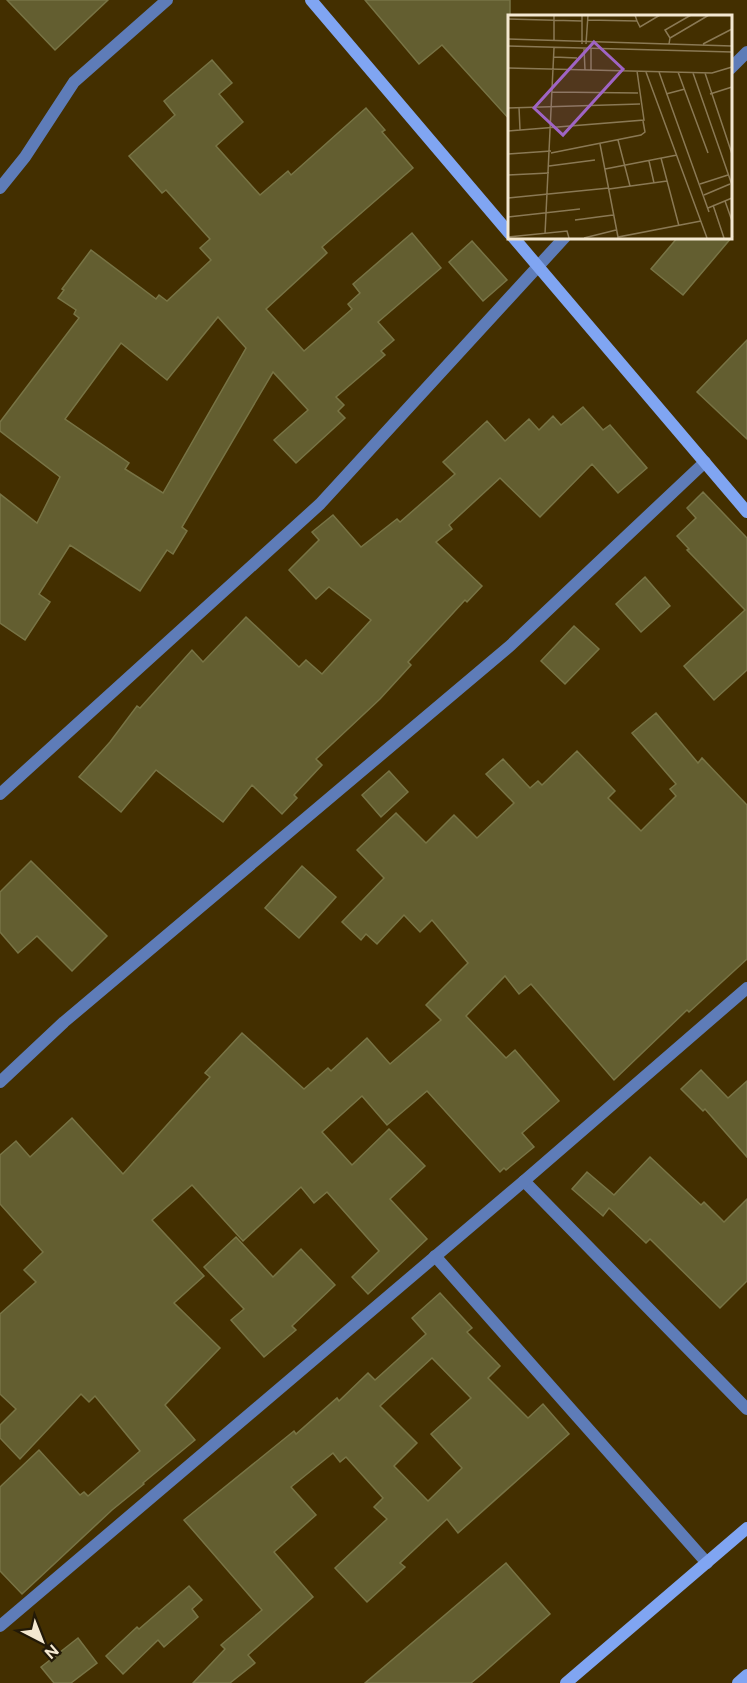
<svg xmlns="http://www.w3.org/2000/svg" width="747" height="1683" viewBox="0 0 747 1683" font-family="Figtree,sans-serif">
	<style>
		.building { fill: #635e30; stroke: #787445; stroke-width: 1.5; fill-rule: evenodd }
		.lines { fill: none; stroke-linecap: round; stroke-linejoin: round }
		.street { stroke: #5e7cb8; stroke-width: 12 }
		.secondary { stroke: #80a5f2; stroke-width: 12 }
		.inset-road { fill: none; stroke: #8a7954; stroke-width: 1.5 }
		.view { fill: #9f64c4; fill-opacity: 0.15; stroke: #9f64c4; stroke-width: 3 }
		.inset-edge { fill: none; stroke: #f4e8d1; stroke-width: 3 }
	</style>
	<rect width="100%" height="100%" fill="#432f00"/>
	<!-- building -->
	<g class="building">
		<path d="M7,0H108L55,50Z"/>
		<path d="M365,0H510V120L442,45L419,64Z"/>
		<path d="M212,60L232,83L219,94L243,122L216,146L260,195L288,171L291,175L366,108L385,130L382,132L413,168L322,247L327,253L266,309L304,351L352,309L348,304L360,293L353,284L412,233L441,268L378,322L394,340L381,351L385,355L336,397L344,405L338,411L345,418L296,463L274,440L308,410L273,372L182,527L187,531L173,554L167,550L140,591L70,545L39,594L50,602L25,640L0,623V494L37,523L60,477L0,431V422L79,318L74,314L76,310L58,298L64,290L62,289L91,250L156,299L159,295L167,301L211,260L200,248L210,239L166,190L162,193L129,156L175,115L164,101ZM218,317L246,348L163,493L125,469L129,463L65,419L121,343L167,380Z"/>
		<path d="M678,237H732L683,295L651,269Z"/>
		<path d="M472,241L507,280L483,301L449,262Z"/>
		<path d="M747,340V439L697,392Z"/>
		<path d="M583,407L603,430L610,425L647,468L618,493L592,464L540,517L500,478L449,525L452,529L436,542L482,586L467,602L465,600L408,662L411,665L380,699L316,759L322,765L294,795L297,798L282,814L252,785L223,822L156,770L121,812L79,777L110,742L137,706L140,708L192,650L203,662L246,617L299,667L306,660L322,674L371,620L329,587L316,599L289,570L319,540L312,532L333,515L361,547L397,519L400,522L455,474L443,462L487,421L505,441L529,419L539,430L553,416L561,425Z"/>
		<path d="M703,492L747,538V670L714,700L684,666L745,610L687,550L689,549L677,536L696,518L687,508Z"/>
		<path d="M645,577L670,606L641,632L616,604Z"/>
		<path d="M574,626L599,649L565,684L541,661Z"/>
		<path d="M656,713L698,763L702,758L747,805V959L689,1012L687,1010L614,1080L531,984L519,994L505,976L466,1016L506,1058L515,1050L559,1101L522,1133L534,1147L506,1170L504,1168L500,1172L427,1091L387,1125L362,1096L322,1132L352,1165L389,1129L425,1166L390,1199L427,1239L368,1294L352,1277L379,1251L327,1192L314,1203L301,1187L243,1241L192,1185L152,1220L204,1276L174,1303L220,1348L165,1405L195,1440L143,1483L144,1484L112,1510L22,1594L0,1571V1487L39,1450L80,1495L84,1492L88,1496L140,1451L95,1396L89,1402L81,1394L20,1459L0,1438V1425L16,1409L0,1394V1314L36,1282L24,1270L43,1252L0,1204V1155L16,1141L30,1157L72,1118L123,1174L210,1077L205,1073L242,1033L304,1089L328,1068L331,1071L367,1038L390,1064L441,1020L426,1005L468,963L432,920L420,932L404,915L377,944L366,934L361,940L342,922L384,878L357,850L396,813L426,843L454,815L477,838L514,803L486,774L503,759L530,788L538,781L542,785L577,751L615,791L608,798L641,831L676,796L670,789L676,784L632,733Z"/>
		<path d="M389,771L408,792L381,817L362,795Z"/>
		<path d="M31,861L107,936L72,971L37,936L18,953L0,932V892Z"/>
		<path d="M302,866L336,897L299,938L265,908Z"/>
		<path d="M701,1070L728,1098L747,1081V1157L705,1109L703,1111L681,1089Z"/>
		<path d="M650,1157L701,1205L704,1202L724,1222L747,1199V1281L720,1308L650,1239L646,1243L609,1208L603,1216L572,1189L587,1172L614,1195Z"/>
		<path d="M236,1237L273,1277L301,1249L335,1285L292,1326L296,1330L264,1357L231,1320L244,1309L204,1267Z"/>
		<path d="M440,1293L472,1328L467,1332L500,1366L488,1378L528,1418L543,1404L569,1434L458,1533L447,1519L400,1563L405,1567L367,1602L335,1568L387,1519L374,1507L383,1498L346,1457L340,1462L333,1453L291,1487L316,1515L274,1552L313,1597L248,1655L255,1663L230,1683H193L225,1649L221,1645L262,1610L184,1520L294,1431L296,1434L337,1398L339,1401L368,1373L375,1380L426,1334L412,1318ZM432,1358L471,1398L431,1434L462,1468L428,1501L394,1466L417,1443L380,1406Z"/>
		<path d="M506,1563L550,1614L482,1674L471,1683H365Z"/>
		<path d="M189,1586L202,1600L192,1609L198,1617L164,1647L158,1640L123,1674L106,1656L137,1627L139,1629Z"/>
		<path d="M78,1638L97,1663L71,1683H54L41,1667Z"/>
	</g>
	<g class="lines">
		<!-- street -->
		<g class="street">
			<path d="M730,69L747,52"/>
			<path d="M0,188L25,157L74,82L167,0"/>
			<path d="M0,794L320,504L565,237"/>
			<path d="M0,1082L64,1022L511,645L705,462"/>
			<path d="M524,1181L747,1409"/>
			<path d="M435,1256L707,1563"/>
			<path d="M0,1626L524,1181L747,988"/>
		</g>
		<!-- secondary -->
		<g class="secondary">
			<path d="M311,0L510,234"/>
			<path d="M513,237L747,512"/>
			<path d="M566,1683L747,1528"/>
			<path d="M738,1683L747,1675"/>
		</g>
	</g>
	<!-- overview -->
	<g transform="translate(508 15)">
		<rect width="224" height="224" fill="#432f00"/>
		<path class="inset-road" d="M0,4L74,6M79,5L129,6L127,0M129,6L132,12L152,0M162,23L157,15L183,0M0,24L224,31M46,26V0M74,29V0M78,29L80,0M161,29L162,23L201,0M195,29L224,14M0,31L224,37M76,33L77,55M46,42L69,43M0,53L204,58L224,52M83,55V33M138,57L199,223M151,57L201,197M170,57L200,138M185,58L224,170M197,58L224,139M44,77L130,78M158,79L177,74M202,79L224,72M11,92L12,115M0,93L132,89M0,116L136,105L129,56M110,125L122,171M92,129L110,222L193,206M43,138L133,120L137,117L135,106M0,139L43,136M153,143L171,211M141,146L146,168M41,151L87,145M97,154L169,140M0,160L41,158M192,169L220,160M101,174L159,166M196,180L222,169M0,183L101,173M217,186L224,206M205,190L216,223M200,193L224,183M0,202L72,194M67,205L105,200M37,219L46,33M0,222L59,216L61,223M76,223L108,215"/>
		<path class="view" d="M86,27L115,54L55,120L26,93Z"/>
		<rect width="224" height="224" class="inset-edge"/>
	</g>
	<!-- north arrow -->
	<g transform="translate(42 1641) rotate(138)" stroke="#221907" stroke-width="4.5" paint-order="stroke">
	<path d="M0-4.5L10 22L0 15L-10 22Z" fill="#f4e8d1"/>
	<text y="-9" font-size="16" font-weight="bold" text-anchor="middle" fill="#f4e8d1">N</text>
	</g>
</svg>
